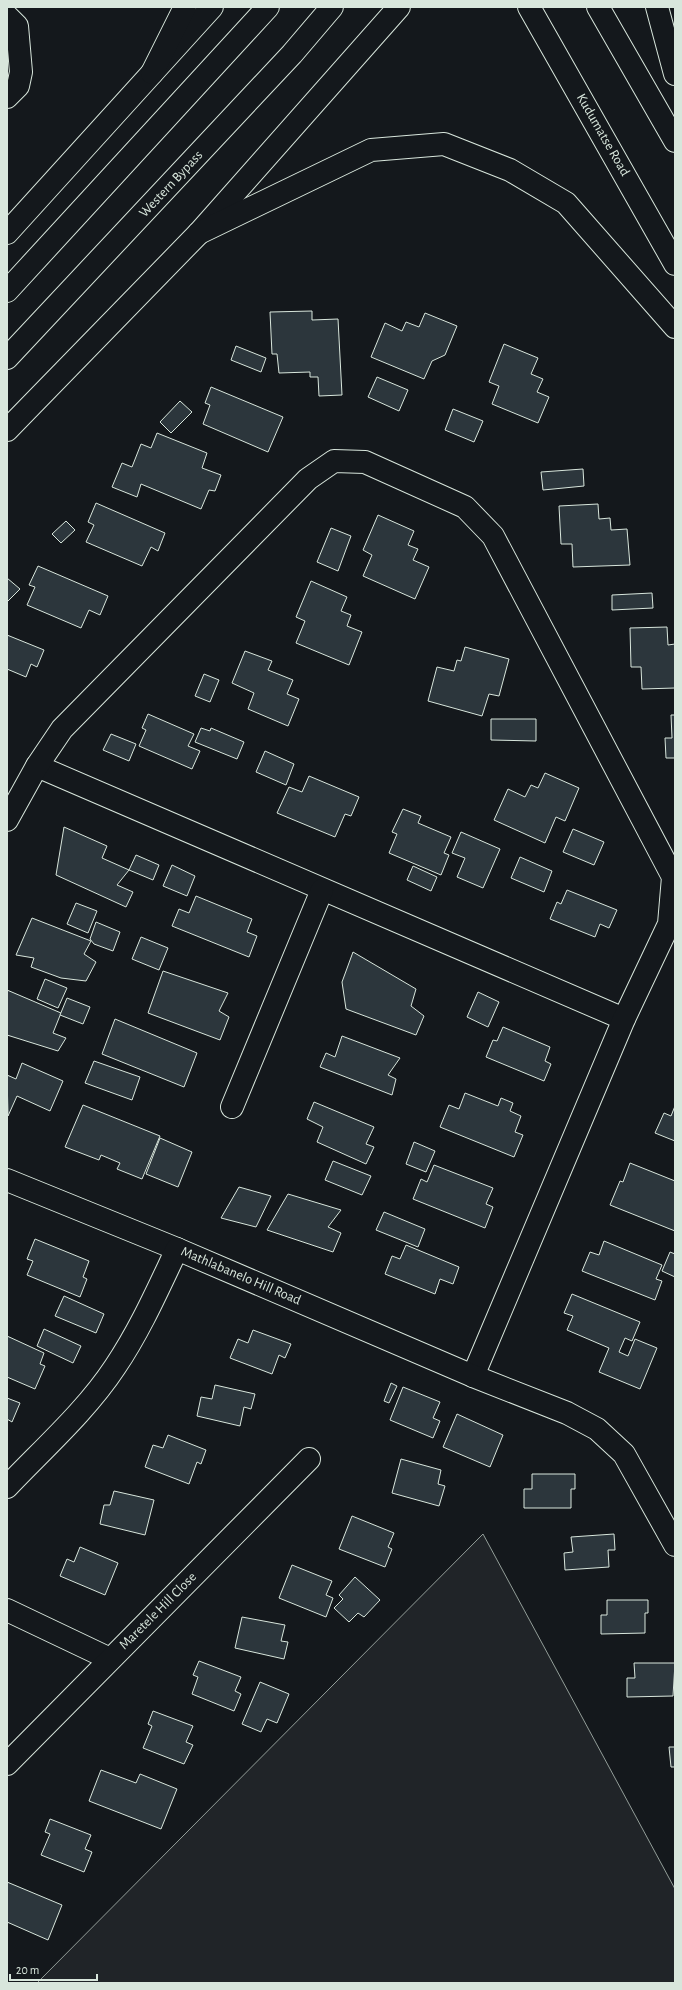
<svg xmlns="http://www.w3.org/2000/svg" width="682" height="1990" viewBox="0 0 682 1990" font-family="'Alegreya Sans',sans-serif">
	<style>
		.green { fill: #202428; stroke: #939e99 }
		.building { fill: #2c363c; stroke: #d8e6dc }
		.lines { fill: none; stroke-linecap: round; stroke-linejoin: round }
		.street-casing { stroke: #d8e6dc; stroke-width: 24 }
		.secondary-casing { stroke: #d8e6dc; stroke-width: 24 }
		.primary-casing { stroke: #d8e6dc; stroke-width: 24 }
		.highway-casing { stroke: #d8e6dc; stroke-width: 24 }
		.street { stroke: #14181c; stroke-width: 22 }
		.secondary { stroke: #14181c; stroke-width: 22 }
		.primary { stroke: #14181c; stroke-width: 22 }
		.highway { stroke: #14181c; stroke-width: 22 }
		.labels { text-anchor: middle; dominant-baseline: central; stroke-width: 3; stroke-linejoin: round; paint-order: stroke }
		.street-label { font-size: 14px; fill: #d8e6dc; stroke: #14181c }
	</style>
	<rect width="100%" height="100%" fill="#14181c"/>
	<!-- green -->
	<path class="green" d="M483,1534L675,1889V1983H37Z"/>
	<!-- building -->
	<g class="building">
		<path d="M312,311V320L338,319L342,395L319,396L318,377H310V372L279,373L277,354H272L270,312Z"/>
		<path d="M425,313L457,326L445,355L432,361L424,379L371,357L385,323L402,331L406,322L419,327Z"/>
		<path d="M504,344L538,358L531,374L543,379L537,392L549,397L538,423L492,404L499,386L489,382Z"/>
		<path d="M236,346L266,358L261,372L231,360Z"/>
		<path d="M377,377L408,390L399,411L368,397Z"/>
		<path d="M211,387L283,417L268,452L203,424L210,405L205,403Z"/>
		<path d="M180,401L192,412L171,433L160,422Z"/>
		<path d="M453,409L483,421L474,442L445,430Z"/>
		<path d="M157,433L207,453L202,468L221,475L215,491L209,490L201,509L141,484L137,497L112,487L122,463L132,467L141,444L151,448Z"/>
		<path d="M583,469L584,486L543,490L541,472Z"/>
		<path d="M96,503L165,533L158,551L151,547L142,566L86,542L94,525L88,522Z"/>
		<path d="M598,504L599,519L610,518L611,530L627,529L630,565L573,567L572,544H561L559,506Z"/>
		<path d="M378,515L414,531L408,545L418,549L413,560L429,567L415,599L363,576L372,555L363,550Z"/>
		<path d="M66,521L75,530L61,543L52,534Z"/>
		<path d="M331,528L351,536L338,571L317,562Z"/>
		<path d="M38,566L108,596L100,615L89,610L81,628L27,605L35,587L29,585Z"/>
		<path d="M7,578L20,589L7,602Z"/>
		<path d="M311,581L347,597L341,611L351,615L347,626L362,632L349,665L296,643L305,621L296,617Z"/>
		<path d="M652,593L653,608L612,610V595Z"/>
		<path d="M667,627L668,645L675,644V688L642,689L641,667H631L630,628Z"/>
		<path d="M7,635L44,650L37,667L31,664L26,677L7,669Z"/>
		<path d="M465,647L509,659L499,696L489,694L482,716L428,701L437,667L454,671L457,660L461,661Z"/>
		<path d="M245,651L272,661L268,670L293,680L287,694L299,699L288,726L248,709L254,693L232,683Z"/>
		<path d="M204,674L219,680L210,702L195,696Z"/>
		<path d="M148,714L194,734L188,746L200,751L192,769L139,746L146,730L142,728Z"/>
		<path d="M671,715H675V758H666L665,738H672Z"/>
		<path d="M491,719H536V741L491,740Z"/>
		<path d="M201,728L210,731L211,728L244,742L237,759L195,742Z"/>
		<path d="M111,734L136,744L129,761L103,750Z"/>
		<path d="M265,751L294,764L286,785L256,772Z"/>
		<path d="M545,773L579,788L565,821L556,817L545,843L494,820L508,789L525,797L531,785L538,788Z"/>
		<path d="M309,776L359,797L351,816L345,814L335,837L277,813L289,787L302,792Z"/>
		<path d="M403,809L421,816L418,823L451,837L444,853L449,855L441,875L389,853L397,834L392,832Z"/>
		<path d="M64,827L107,846L102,858L129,870L117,885L133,892L126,907L56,875Z"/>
		<path d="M573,829L604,842L594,865L563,852Z"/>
		<path d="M461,832L500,849L483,888L457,877L465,858L452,853Z"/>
		<path d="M136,855L159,865L153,880L129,870Z"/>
		<path d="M520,857L552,871L544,892L511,878Z"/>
		<path d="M172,865L195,876L187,896L163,886Z"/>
		<path d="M413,866L437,877L431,891L407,880Z"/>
		<path d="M567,890L617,910L609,928L600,924L595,937L550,919L557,902L561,904Z"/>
		<path d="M196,896L252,919L247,932L257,936L249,957L172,926L179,909L189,913Z"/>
		<path d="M76,903L97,911L88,933L67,924Z"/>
		<path d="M32,918L91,941L84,954L96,962L86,981L61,978L31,967L34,958L16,955Z"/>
		<path d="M96,922L120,932L113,951L94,944L90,939Z"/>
		<path d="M141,937L168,948L159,970L132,959Z"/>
		<path d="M353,952L416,989L411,1006L424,1016L416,1035L346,1009L342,982Z"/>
		<path d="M163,971L228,993L219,1011L229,1017L220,1040L148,1013Z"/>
		<path d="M45,979L67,988L58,1008L37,999Z"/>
		<path d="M7,990L61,1013L53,1033L66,1038L58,1051L7,1035Z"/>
		<path d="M478,992L499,1002L488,1027L467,1017Z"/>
		<path d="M67,998L90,1007L83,1024L60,1015Z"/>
		<path d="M115,1019L197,1053L184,1087L102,1054Z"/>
		<path d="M503,1027L550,1047L545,1061L551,1064L544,1081L486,1057L493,1040L497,1041Z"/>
		<path d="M342,1036L400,1058L388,1075L396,1079L392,1095L320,1067L326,1053L335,1057Z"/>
		<path d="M94,1061L140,1077L132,1100L85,1083Z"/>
		<path d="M22,1063L63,1081L50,1111L17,1096L8,1116L7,1075L16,1079Z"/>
		<path d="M465,1093L498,1106L501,1098L513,1103L510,1111L521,1116L515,1132L523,1135L514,1157L440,1127L449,1105L459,1109Z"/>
		<path d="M314,1102L374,1127L366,1144L374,1147L366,1164L317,1142L323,1127L307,1119Z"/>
		<path d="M83,1105L160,1136L142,1179L117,1169L120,1163L101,1155L99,1160L65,1147Z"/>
		<path d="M675,1106V1141L655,1133L664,1113L671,1116Z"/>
		<path d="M160,1138L192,1152L178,1187L146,1174Z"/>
		<path d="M414,1142L435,1151L426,1172L406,1164Z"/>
		<path d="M333,1161L371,1176L362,1195L325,1180Z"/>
		<path d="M630,1163L675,1181V1231L610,1205L620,1181L623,1182Z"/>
		<path d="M434,1165L493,1188L486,1204L493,1207L485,1228L413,1199L421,1179L427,1182Z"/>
		<path d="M239,1187L271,1196L256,1227L221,1218Z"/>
		<path d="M288,1194L341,1210L328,1227L341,1233L333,1252L267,1230Z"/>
		<path d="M384,1212L425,1229L418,1247L376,1230Z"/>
		<path d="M35,1239L89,1261L83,1277L87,1279L80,1297L27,1275L33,1261L27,1259Z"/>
		<path d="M604,1241L662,1265L656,1279L662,1281L655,1300L582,1271L590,1252L599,1255Z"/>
		<path d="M406,1245L459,1267L453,1284L440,1279L435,1294L385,1274L392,1256L400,1259Z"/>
		<path d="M670,1252L675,1254V1277L662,1271Z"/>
		<path d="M572,1294L640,1322L632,1341L625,1338L619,1352L628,1356L635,1339L657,1348L640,1389L599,1372L609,1348L567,1330L573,1316L564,1313Z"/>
		<path d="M64,1296L104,1314L96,1333L55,1316Z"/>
		<path d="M44,1329L81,1346L73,1363L37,1346Z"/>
		<path d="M253,1330L291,1344L285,1358L279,1355L272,1374L230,1358L238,1339L248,1343Z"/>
		<path d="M7,1336L44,1353L40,1364L45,1366L35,1389L7,1377Z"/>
		<path d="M391,1383L397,1386L389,1403L384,1401Z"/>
		<path d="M215,1385L255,1394L251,1409L244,1407L240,1426L197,1416L201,1397L212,1399Z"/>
		<path d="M403,1387L440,1402L433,1418L440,1421L433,1438L390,1420Z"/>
		<path d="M7,1398L20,1403L12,1422L7,1419Z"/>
		<path d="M457,1414L503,1435L490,1467L443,1447Z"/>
		<path d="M168,1435L206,1450L201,1464L197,1462L189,1484L145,1467L153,1445L163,1448Z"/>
		<path d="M401,1459L441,1470L438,1484L445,1486L439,1506L392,1493Z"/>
		<path d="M532,1474H575V1489H571V1508H524V1489H532Z"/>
		<path d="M114,1491L154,1500L145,1535L100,1524L104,1505H110Z"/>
		<path d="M352,1516L394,1533L388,1547L392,1549L385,1567L339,1549Z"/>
		<path d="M614,1534L615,1550H608L609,1567L565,1570L564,1553L573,1552L571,1537Z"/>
		<path d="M80,1547L118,1563L105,1595L60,1576L67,1559L74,1562Z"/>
		<path d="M292,1565L332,1581L326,1595L333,1598L326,1617L279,1598Z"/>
		<path d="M355,1577L380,1600L364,1617L358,1613L349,1622L334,1608L343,1599L339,1595Z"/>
		<path d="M607,1600H648V1613H645V1633L601,1634V1615H607Z"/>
		<path d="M242,1617L285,1625L281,1641L288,1642L284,1659L235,1648Z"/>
		<path d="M199,1661L241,1677L235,1691L241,1694L234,1711L192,1694L198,1677L193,1675Z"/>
		<path d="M634,1663H675L673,1696L627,1697V1678H635Z"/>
		<path d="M260,1682L289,1694L277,1723L267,1719L261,1732L242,1724Z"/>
		<path d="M153,1711L193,1726L186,1742L193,1745L184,1764L143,1748L152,1726L148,1724Z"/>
		<path d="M669,1747H675V1767H671Z"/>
		<path d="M101,1770L136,1783L140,1774L177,1789L161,1829L89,1801Z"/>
		<path d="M50,1819L91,1835L85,1849L92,1852L84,1872L41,1855L50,1834L45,1832Z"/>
		<path d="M7,1882L62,1905L48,1940L7,1922Z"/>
	</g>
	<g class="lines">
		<!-- street casing -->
		<g class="street-casing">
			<g id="street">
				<path d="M7,16L17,26L21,72L18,86L7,97"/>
				<path d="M37,766L624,1019"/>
				<path d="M7,820L37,766L62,729L308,479L334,461L365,462L465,507L493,536L673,877L669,924L624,1019L473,1376"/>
				<path d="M232,1107L322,890"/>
				<path d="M7,1180L177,1249L473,1376L567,1413L597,1429L624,1454L675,1545"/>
				<path d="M7,1487C43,1449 86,1411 115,1367C140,1330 158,1289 177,1249"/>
				<path d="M7,1610L110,1659"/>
				<path d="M7,1764L309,1459"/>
			</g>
		</g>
		<!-- secondary casing -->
		<g class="secondary-casing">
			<g id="secondary">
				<path d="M7,233L212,7"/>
				<path d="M7,430L199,233L399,7"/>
			</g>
		</g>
		<!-- primary casing -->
		<g class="primary-casing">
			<g id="primary">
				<path d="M529,7L675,264"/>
				<path d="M598,7L675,141"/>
				<path d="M657,7L675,74"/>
				<path d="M152,73L185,7"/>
				<path d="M199,233L371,150L444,144L510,170L566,203L675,327"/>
			</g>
		</g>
		<!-- highway casing -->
		<g class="highway-casing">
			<g id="highway">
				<path d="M7,291L268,7"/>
				<path d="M7,358L292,54L332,7"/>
			</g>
		</g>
		<!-- street -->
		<use href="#street" class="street"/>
		<!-- secondary -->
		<use href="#secondary" class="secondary"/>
		<!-- primary -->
		<use href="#primary" class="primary"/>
		<!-- highway -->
		<use href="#highway" class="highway"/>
	</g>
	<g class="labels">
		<!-- street labels -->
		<g class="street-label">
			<text transform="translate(603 135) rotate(60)">Kudumatse Road</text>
			<text transform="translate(171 184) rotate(-47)">Western Bypass</text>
			<text transform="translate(241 1276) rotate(23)">Mathlabanelo Hill Road</text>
			<text transform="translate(158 1611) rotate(-45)">Maretele Hill Close</text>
		</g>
	</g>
	<!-- border -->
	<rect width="682" height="1990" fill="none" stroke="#d8e6dc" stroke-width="16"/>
	<!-- scale -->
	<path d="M10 1974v6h87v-6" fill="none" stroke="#d8e6dc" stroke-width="2"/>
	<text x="16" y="1974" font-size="12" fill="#d8e6dc" stroke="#14181c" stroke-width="3" paint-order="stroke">20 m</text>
</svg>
